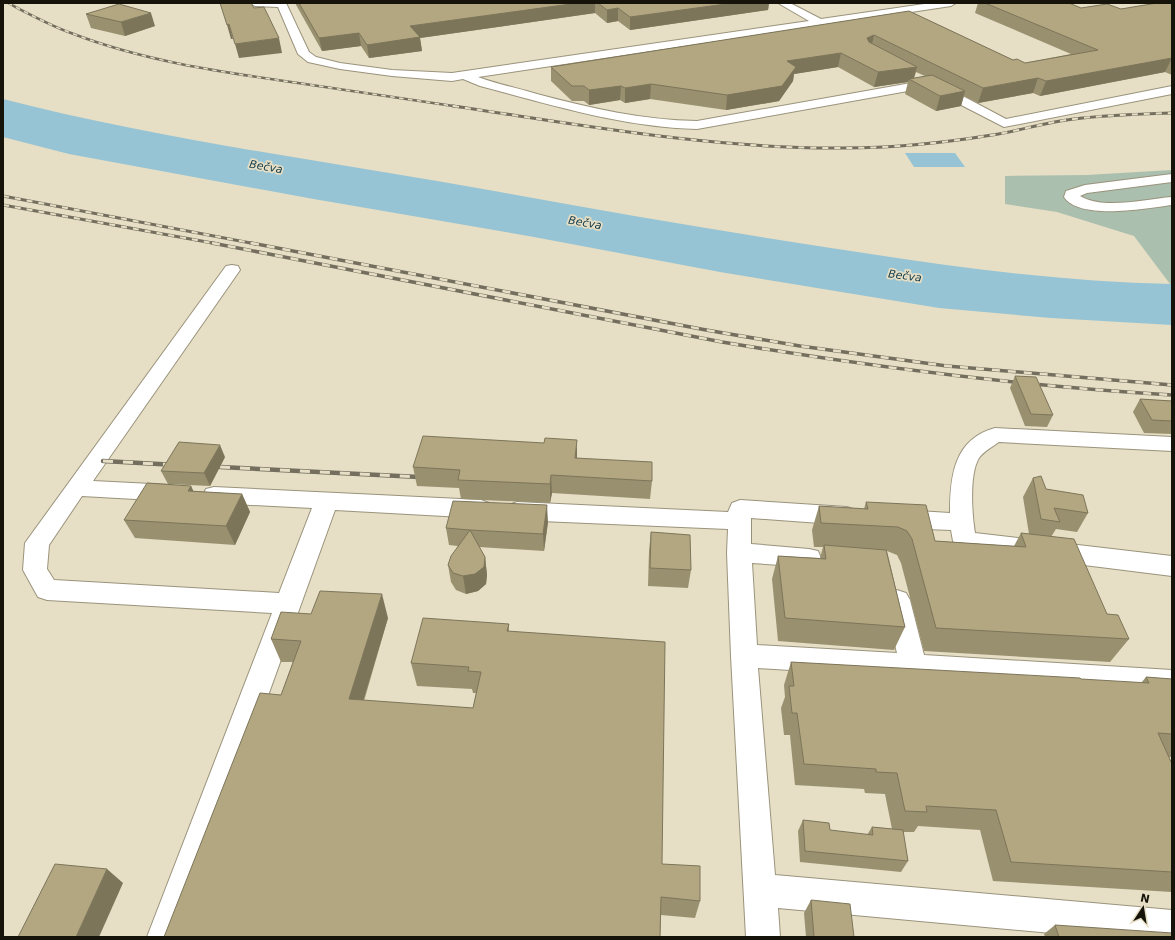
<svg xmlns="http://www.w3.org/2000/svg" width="1175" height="940" viewBox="0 0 1175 940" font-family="'DejaVu Sans',sans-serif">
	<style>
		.green { fill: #aabfae }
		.water { fill: #96c4d4 }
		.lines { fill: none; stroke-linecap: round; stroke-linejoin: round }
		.minor-casing { stroke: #9a937c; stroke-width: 2 }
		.minor { fill: #fff; fill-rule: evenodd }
		.rail-far3-casing { stroke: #736e5e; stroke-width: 2.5 }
		.rail-far2-casing { stroke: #736e5e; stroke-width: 3 }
		.rail-far1-casing { stroke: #736e5e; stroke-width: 3.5 }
		.rail-casing { stroke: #736e5e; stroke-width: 4.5 }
		.rail-far3 { stroke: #e6dec5; stroke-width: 1.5; stroke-dasharray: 4.5; stroke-linecap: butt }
		.rail-far2 { stroke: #e6dec5; stroke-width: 2; stroke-dasharray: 6; stroke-linecap: butt }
		.rail-far1 { stroke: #e6dec5; stroke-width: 2.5; stroke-dasharray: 8; stroke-linecap: butt }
		.rail { stroke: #e6dec5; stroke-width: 3; stroke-dasharray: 10; stroke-linecap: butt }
		.wall { fill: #99906f; fill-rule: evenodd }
		.shaded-wall { fill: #7d755a }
		.building { fill: #b2a781; stroke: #7d755a }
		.labels { text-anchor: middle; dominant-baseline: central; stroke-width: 3.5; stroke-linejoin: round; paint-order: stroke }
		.far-water-label { font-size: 11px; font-style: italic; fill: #133c49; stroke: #e6dec5 }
	</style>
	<rect width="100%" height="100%" fill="#e6dec5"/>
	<!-- green -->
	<path class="green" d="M1172,170V284H1170L1134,236L1057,212L1005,204V176L1087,175Z"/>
	<!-- water -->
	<g class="water">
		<path d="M3,99C166,141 334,162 500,192C621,214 742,235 864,253C966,269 1069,282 1172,284V325L1051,318L939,308L720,272L534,237L308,198L69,154L3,137Z"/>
		<path d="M905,153H955L965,167H914Z"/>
	</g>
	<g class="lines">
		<!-- minor casing -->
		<g class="minor-casing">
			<g id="minor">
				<path d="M250,3H286L309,52L316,57L340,63L392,70L452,73L809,21L778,3H790L821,19L931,3H956L951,6L478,77C497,84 517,88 537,94C590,108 642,120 697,121L928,80L932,81L934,84H940L1006,119L1172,86V94L1004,127L932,90L930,87L697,129C622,127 552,105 480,86L463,79L452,81L392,76L340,69L308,62L298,54L278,7L255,6Z"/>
				<path d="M1172,174V182L1087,193L1080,196C1103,210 1146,199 1172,197V205C1147,208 1080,221 1064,197L1066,191L1085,185Z"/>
				<path d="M232,265L238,266L240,270L93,481L171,485L179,487L182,493L179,499L171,501L82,496L49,545L47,569L54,580L279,593L312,508L214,503L206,501L203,495L206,489L214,487L481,500L489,503L493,509L489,515L481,518L335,510L181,937H147L272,613L47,600L38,597L23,570L25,543L226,266Z"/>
				<path d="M995,428L1172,437V451L999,442C992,447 984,451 979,458C969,474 972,515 975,533L1172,556V576L965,550L957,547L953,541L951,530L901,528L893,525L889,519L893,513L901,510L950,513C950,476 954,439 995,428Z"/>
				<path d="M740,500L847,507L855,510L859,516L855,522L847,525L751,518V544L809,549L818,551L821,558L818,565L809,567L752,563L757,645L897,653L884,600L888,593L897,590L906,593L910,600L924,655L1172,670V694L758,668L775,875L1172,910V937H1095L778,908L780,937H746L731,656L727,553L728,529L517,520L509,517L505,511L509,505L517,502L728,512L732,503Z"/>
			</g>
		</g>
		<!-- minor -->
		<use href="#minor" class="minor"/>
		<!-- rail-far3 casing -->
		<g class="rail-far3-casing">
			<path id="rail-far3" d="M8,3C29,14 49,25 71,33C143,61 221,72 298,83C352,91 406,99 460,107"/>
		</g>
		<!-- rail-far2 casing -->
		<g class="rail-far2-casing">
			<g id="rail-far2">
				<path d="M453,106C582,125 712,149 843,148C893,148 943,143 992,135C1019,131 1046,122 1074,119C1106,115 1139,114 1172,113"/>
				<path d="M3,196L256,244"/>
				<path d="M3,205L218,244"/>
			</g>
		</g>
		<!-- rail-far1 casing -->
		<g class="rail-far1-casing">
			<g id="rail-far1">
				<path d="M212,243L722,342C871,367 1021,386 1172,395"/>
				<path d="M251,243L706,330L800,346L947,366L1172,385"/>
			</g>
		</g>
		<!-- rail casing -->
		<g class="rail-casing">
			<g id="rail">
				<path d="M103,461L177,465"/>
				<path d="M220,467L419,477"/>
			</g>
		</g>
		<!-- rail-far3 -->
		<use href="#rail-far3" class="rail-far3"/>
		<!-- rail-far2 -->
		<use href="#rail-far2" class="rail-far2"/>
		<!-- rail-far1 -->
		<use href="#rail-far1" class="rail-far1"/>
		<!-- rail -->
		<use href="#rail" class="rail"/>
	</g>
	<!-- wall -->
	<g class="wall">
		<path d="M295,3H769L768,10L630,30L618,21L607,23L595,13L420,38L422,51L369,58L361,46L322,51Z"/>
		<path d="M978,3H1069L1081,8L1121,9L1172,3V75L1165,72L1040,96L1033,93L978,103L964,96L961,106L936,111L905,94L908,82L874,87L838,67L794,74L793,81L779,101L726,110L650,99L625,103L620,100L589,105L584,101H572L551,81V67L909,11L1013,60L1025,63L1071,54L975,13ZM916,72L925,76L914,78Z"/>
		<path d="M86,14L155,26L125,36L91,28Z"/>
		<path d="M1015,376L1053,415L1047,427L1025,426L1010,388Z"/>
		<path d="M1140,399L1172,401V434L1144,433L1133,412Z"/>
		<path d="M225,457L210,486L168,484L161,471Z"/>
		<path d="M577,458L652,481L650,499L552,493L550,503L461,499L459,488L417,486L413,467Z"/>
		<path d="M1033,478L1046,489L1088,513L1077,532L1056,529L1051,537L1107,614L1129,639L1110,662L924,651L901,563L897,555L887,551L905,627L894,650L778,641L772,579L778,556L820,558L823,547H814L812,530L819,506L864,509L866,502L935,541L1014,546L1021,533L1029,534L1023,497Z"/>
		<path d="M191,486L193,491L242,494L250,512L235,545L135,538L124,520Z"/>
		<path d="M548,522L544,551L479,547L485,557L487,575L486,584L478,591L466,594L456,590L451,582L448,565L458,546L449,545L446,528Z"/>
		<path d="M651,532L691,570L688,588L648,586L649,551Z"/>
		<path d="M388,618L364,701L473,708L476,693H473L472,689L417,686L411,663L509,624V631L662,864L700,901L695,918L661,915L660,937H164L281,695L293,662H281L271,639Z"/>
		<path d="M791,662L1141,683L1146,677L1172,679V757H1169L1172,764V892L993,881L980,830L918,826L914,832H903L908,861L901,872L800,862L798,831L803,820L830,830L867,835L872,827L892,829L885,794L865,793L864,789L795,785L790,735H784L781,708L785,697L784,685Z"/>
		<path d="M811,900L854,937H806L804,913Z"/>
		<path d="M1055,925L1172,937H1045L1044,934Z"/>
	</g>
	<!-- shaded-wall -->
	<g class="shaded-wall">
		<path d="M578,3H595V13L420,38L422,51L369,58L367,45L410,26Z"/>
		<path d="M733,3H769L768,10L630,30V17Z"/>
		<path d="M618,8V21L607,23V10Z"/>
		<path d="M151,13L155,26L125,36L121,22Z"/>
		<path d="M229,24L233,39H231L227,25Z"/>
		<path d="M359,33L361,46L322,51L319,38Z"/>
		<path d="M874,35L871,49L867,38Z"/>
		<path d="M279,38L282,53L239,58L235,44Z"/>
		<path d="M841,53L838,67L794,74L793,81L779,101L726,110L727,95L787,61Z"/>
		<path d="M1172,58L1165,72L1040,96L1046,81Z"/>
		<path d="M917,67L913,81L909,79L908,82L874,87L878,72Z"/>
		<path d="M1038,78L1033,93L978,103L983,88Z"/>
		<path d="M651,84L650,99L625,103V88Z"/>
		<path d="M621,86L620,100L589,105V90Z"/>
		<path d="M965,91L961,106L936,111L940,96Z"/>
		<path d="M577,440V459L575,458Z"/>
		<path d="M220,445L225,457L210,486L204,473Z"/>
		<path d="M551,475L552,493L550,503V484Z"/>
		<path d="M191,486L200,505L188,491Z"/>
		<path d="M242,494L250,512L235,545L226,526Z"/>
		<path d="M547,505L548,522L544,551L543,534Z"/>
		<path d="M485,557L487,575L486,584L478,591L466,594L463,576Z"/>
		<path d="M382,594L388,618L357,721L349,699Z"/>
		<path d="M107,869L123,883L99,937H76Z"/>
	</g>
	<!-- building -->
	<g class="building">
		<path d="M220,3H251L254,8L264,7L279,38L235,44L229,24L227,25Z"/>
		<path d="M299,3H578L410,26L420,37L367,45L359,33L319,38Z"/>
		<path d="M598,3H733L630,17L618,8L607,10Z"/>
		<path d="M985,3H1069L1081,8L1107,4L1121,9L1157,3H1172V58L1046,81L1038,78L983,88L874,35L867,38L869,42L917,67L878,72L841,53L787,61L796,67L782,86L727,95L651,84L625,88L621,86L589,90L584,86H572L551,67L909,11L1013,60L1017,59L1025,63L1098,50Z"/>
		<path d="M119,4L151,13L121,22L86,14Z"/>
		<path d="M932,75L965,91L940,96L909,79Z"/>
		<path d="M1015,376L1036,377L1053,415L1031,414Z"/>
		<path d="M1140,399L1172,401V421L1152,420Z"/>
		<path d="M423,436L544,443L545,438L577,440L575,458L652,462V481L551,475L550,484L458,480L460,470L413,467Z"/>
		<path d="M179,442L220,445L204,473L161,471Z"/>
		<path d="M1041,476L1046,489L1083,495L1088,513L1054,508L1060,522L1041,519L1033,478Z"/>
		<path d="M147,483L191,486L188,491L242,494L226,526L124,520Z"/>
		<path d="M453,501L547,505L543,534L470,530L485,557L484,567L475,574L463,576L453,573L448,565L451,556L470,530L446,528Z"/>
		<path d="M866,502L926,505L935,541L1026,547L1021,533L1074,539L1107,614L1118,615L1129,639L936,628L912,539L907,531L898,527L821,523L819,506L868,509Z"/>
		<path d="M651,532L690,535L691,570L650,568Z"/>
		<path d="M824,545L886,550L905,627L785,618L778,556L826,559Z"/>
		<path d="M320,591L382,594L349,699L473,708L481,672L468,671L469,667L411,663L423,618L509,624L507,631L665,642L662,864L700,866V901L661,897L660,937H164L260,693L281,695L301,641L271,639L281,612L311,614Z"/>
		<path d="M791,662L1080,678L1081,679L1149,683L1146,677L1172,679V734L1158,733L1172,764V872L1011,862L996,810L926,806L927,812L905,811L897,773L876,772V769L804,764L797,713H792L789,686H794Z"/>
		<path d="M803,820L829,823L830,830L873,835L872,827L903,830L908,861L805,851Z"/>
		<path d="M55,864L107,869L76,937H18Z"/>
		<path d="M811,900L850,904L854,937H814Z"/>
		<path d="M1055,925L1172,933V937H1059Z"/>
	</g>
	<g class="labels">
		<!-- far-water labels -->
		<g class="far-water-label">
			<text transform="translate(266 167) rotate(10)">Bečva</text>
			<text transform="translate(585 223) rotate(10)">Bečva</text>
			<text transform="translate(905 276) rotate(8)">Bečva</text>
		</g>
	</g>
	<!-- border -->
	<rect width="1175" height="940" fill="none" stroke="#15130a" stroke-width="8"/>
	<!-- north arrow -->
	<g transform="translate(1143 908) rotate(12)" stroke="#e6dec5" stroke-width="3" paint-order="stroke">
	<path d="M0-3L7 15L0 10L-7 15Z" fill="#15130a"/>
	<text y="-6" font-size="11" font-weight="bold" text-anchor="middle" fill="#15130a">N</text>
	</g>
</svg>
